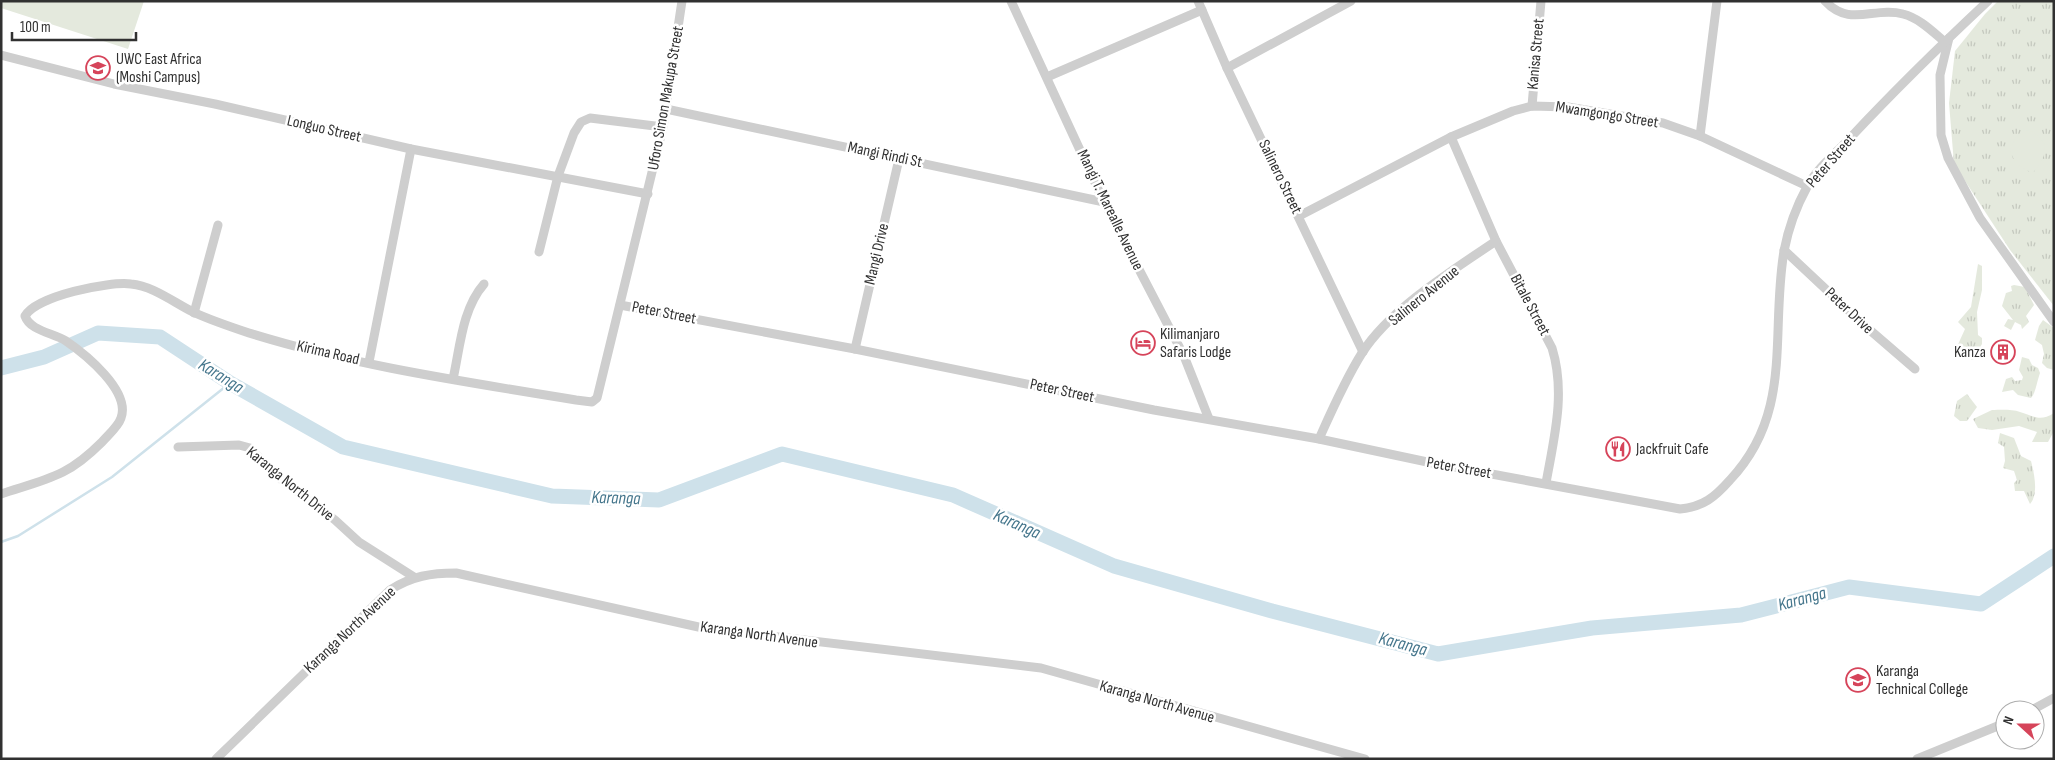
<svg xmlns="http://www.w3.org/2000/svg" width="2055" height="760" viewBox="0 0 2055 760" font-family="'Sofia Sans Condensed',sans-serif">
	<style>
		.grass { fill: url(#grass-tufts) }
		.pitch { fill: #e4e9dd }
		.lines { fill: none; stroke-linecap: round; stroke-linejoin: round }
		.stream { stroke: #cee1ea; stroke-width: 2.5 }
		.river { stroke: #cee1ea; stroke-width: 15 }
		.minor { stroke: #cecece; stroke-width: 9 }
		.labels { text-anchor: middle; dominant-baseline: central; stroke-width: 5; stroke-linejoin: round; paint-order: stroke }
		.street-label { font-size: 16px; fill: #313131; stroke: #fff }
		.poi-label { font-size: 16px; fill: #313131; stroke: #fff; text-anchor: start }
		.water-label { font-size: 18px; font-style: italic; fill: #45768c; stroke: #fff }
	</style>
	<defs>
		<pattern id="grass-tufts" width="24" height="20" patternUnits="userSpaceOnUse" patternTransform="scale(1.25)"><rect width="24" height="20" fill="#e4e9dd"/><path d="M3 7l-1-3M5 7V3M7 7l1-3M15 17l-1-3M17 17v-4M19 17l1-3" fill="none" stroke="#c4c8be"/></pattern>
	</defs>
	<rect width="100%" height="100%" fill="#fff"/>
	<!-- grass -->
	<g class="grass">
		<path d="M1998,1H2054V306L2010,250L1954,164L1949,103L1955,51L1985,14Z"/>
		<path d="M1978,264L1982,266V290L1977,312L1978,335L1982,338V344L1977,352L1978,358L1972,360L1968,357L1958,359L1955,351L1965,329L1958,322L1971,307Z"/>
		<path d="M2014,285L2025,287L2034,305L2026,316L2029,322L2022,329L2021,325L2015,322L2011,330L2004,326L2008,319L2013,320L2002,306L2006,293L2012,291L2011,286Z"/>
		<path d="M2043,320L2054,328V370L2047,368L2042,363L2044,354L2042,345L2035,340L2039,326Z"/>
		<path d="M2022,357L2029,359L2032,365L2038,368L2040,373C2037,381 2036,392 2031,398L2018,395L2013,390L2002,392L2006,379L2012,377L2015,381L2022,380L2023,377L2019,370Z"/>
		<path d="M1967,394L1977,407L1967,421H1960L1954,416L1957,401Z"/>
		<path d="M1992,410C2000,410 2012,409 2020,412C2033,416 2040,422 2054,413L2053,433L2048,442H2032L2037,432L2019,426L1992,430L1978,428L1973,419Z"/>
		<path d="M2000,433L2014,438L2021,456L2031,461C2034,473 2039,494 2030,504L2024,491H2015L2014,483L2017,480L2014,471L2003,468L2005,461L2004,447L1998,443Z"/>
	</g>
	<!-- pitch -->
	<g class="pitch">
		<path d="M1,1H144L128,49L1,8Z"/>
		<path d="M2029,130L2039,136L2045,145C2044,157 2042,165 2032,173L2016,164L2010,151L2014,140L2022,131Z"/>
	</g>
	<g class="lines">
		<!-- stream -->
		<path class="stream" d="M1,542L18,536L112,477L230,383"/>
		<!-- river -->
		<path class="river" d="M1,368L44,357L98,333L160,337L230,383L343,447L552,496L659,500L782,454L953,495L1114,566L1272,611L1438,654L1592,628L1741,615L1849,587L1981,604L2054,556"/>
		<!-- minor -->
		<g class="minor">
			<path d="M1011,1L1104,202L1184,356L1209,419"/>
			<path d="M1198,1L1227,68L1363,352"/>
			<path d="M1825,1C1850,28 1874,6 1903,14C1919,18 1932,31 1945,42"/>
			<path d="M1949,38L1940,75L1941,135L1948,158L1980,218L2054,322"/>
			<path d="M1,55L114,84L215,104L411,149L648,194"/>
			<path d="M1227,68L1351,1"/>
			<path d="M1047,77L1202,10"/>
			<path d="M1532,106L1541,1"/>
			<path d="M666,109L1104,202"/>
			<path d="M1700,136L1717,1"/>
			<path d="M1451,137L1496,241L1552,348C1566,393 1554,438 1546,483"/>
			<path d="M1299,216L1451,137L1513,111L1532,106L1568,107L1663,123L1700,136L1807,186"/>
			<path d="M1784,250L1864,325L1915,369"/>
			<path d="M539,252L558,176L574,133L581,122L590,118L663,127"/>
			<path d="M620,305L855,349L1154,410L1319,439L1432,463L1680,509C1703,507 1715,497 1730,480C1794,412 1770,334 1784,251C1788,230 1796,207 1807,187C1817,168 1836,153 1851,137C1895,90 1941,45 1988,1"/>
			<path d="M194,313L218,225"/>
			<path d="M855,349L899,159"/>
			<path d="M369,362L411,149"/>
			<path d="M453,379C460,348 462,309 484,284"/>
			<path d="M1319,439C1332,410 1345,380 1362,353C1390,309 1453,270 1496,241"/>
			<path d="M178,447L239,445L250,448L274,474L335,520L359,542L414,577"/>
			<path d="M1,494C21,487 43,482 63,472C77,465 91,453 102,442C108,435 118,427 121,418C131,391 85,354 66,341C54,333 30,331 25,316C36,296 109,281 131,284C153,286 173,302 193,312C210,320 231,327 249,333C355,366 467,382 576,400L592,402L597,398L663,127L682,1"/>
			<path d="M2032,710L2054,698"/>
			<path d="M216,759L390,590C412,576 431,573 456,573L703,628L1041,668L1365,759"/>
			<path d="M1917,759L2005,723"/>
		</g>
	</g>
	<!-- icons -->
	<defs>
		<g id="school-ring" transform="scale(1.25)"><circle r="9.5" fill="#fff" stroke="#d6445a" stroke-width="1.5"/><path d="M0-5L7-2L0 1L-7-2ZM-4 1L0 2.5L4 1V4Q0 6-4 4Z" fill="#d6445a"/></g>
		<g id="hotel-ring" transform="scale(1.25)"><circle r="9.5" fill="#fff" stroke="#d6445a" stroke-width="1.5"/><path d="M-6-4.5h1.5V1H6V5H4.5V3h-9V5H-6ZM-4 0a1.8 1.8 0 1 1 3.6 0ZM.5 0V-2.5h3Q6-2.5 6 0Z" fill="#d6445a"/></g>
		<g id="building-ring" transform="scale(1.25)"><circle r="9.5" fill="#fff" stroke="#d6445a" stroke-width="1.5"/><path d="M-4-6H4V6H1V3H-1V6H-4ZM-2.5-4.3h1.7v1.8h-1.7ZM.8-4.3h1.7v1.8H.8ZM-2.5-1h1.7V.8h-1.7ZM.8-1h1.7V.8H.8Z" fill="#d6445a"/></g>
		<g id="restaurant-ring" transform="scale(1.25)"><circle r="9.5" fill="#fff" stroke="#d6445a" stroke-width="1.5"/><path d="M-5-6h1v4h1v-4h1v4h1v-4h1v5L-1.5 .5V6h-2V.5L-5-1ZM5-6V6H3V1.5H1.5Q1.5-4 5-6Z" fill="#d6445a"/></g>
	</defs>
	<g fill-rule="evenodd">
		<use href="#school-ring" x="98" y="68"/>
		<use href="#hotel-ring" x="1143" y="343"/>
		<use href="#building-ring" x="2003" y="352"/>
		<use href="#restaurant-ring" x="1618" y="449"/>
		<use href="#school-ring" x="1858" y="680"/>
	</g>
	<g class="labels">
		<!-- street labels -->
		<g class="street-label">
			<text transform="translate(1536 54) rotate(-85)">Kanisa Street</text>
			<text transform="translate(666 98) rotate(-80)">Uforo Simon Makupa Street</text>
			<text transform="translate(1607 115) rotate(9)">Mwamgongo Street</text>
			<text transform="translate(324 129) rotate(13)">Longuo Street</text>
			<text transform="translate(885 155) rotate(12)">Mangi Rindi St</text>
			<text transform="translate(1831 161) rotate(-49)">Peter Street</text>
			<text transform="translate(1280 177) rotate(64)">Salinero Street</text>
			<text transform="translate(1110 210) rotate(64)">Mangi T. Marealle Avenue</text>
			<text transform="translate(877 254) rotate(-77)">Mangi Drive</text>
			<text transform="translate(1424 296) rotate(-39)">Salinero Avenue</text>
			<text transform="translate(1530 305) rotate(62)">Bitale Street</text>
			<text transform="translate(1849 311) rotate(43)">Peter Drive</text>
			<text transform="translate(664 313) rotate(11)">Peter Street</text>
			<text transform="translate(328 353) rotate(13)">Kirima Road</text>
			<text transform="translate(1062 391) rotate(12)">Peter Street</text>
			<text transform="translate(1459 468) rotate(10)">Peter Street</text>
			<text transform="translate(290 484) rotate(39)">Karanga North Drive</text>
			<text transform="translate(350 630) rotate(-43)">Karanga North Avenue</text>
			<text transform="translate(759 635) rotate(8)">Karanga North Avenue</text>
			<text transform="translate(1157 702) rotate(16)">Karanga North Avenue</text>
		</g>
		<!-- poi labels -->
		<g class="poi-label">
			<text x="116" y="59">UWC East Africa<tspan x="116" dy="18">(Moshi Campus)</tspan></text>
			<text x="1160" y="334">Kilimanjaro<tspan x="1160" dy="18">Safaris Lodge</tspan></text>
			<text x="1986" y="352" text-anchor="end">Kanza</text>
			<text x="1636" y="449">Jackfruit Cafe</text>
			<text x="1876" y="671">Karanga<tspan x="1876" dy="18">Technical College</tspan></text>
		</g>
		<!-- water labels -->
		<g class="water-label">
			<text transform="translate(221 376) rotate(32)">Karanga</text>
			<text transform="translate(616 498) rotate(2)">Karanga</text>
			<text transform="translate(1017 524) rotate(24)">Karanga</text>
			<text transform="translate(1802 599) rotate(-15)">Karanga</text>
			<text transform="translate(1403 644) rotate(15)">Karanga</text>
		</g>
	</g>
	<!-- border -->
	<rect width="2055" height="760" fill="none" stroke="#313131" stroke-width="5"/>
	<!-- north arrow -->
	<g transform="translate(2020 725) rotate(291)"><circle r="24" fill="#ffffff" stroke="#adadad"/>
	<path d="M0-4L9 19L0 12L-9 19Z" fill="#d6445a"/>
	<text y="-8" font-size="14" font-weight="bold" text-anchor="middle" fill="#313131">N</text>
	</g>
	<!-- scale -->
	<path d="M12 32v8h124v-8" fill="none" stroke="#313131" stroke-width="2.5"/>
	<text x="20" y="32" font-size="15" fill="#313131" stroke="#ffffff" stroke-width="4" paint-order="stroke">100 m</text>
</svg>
